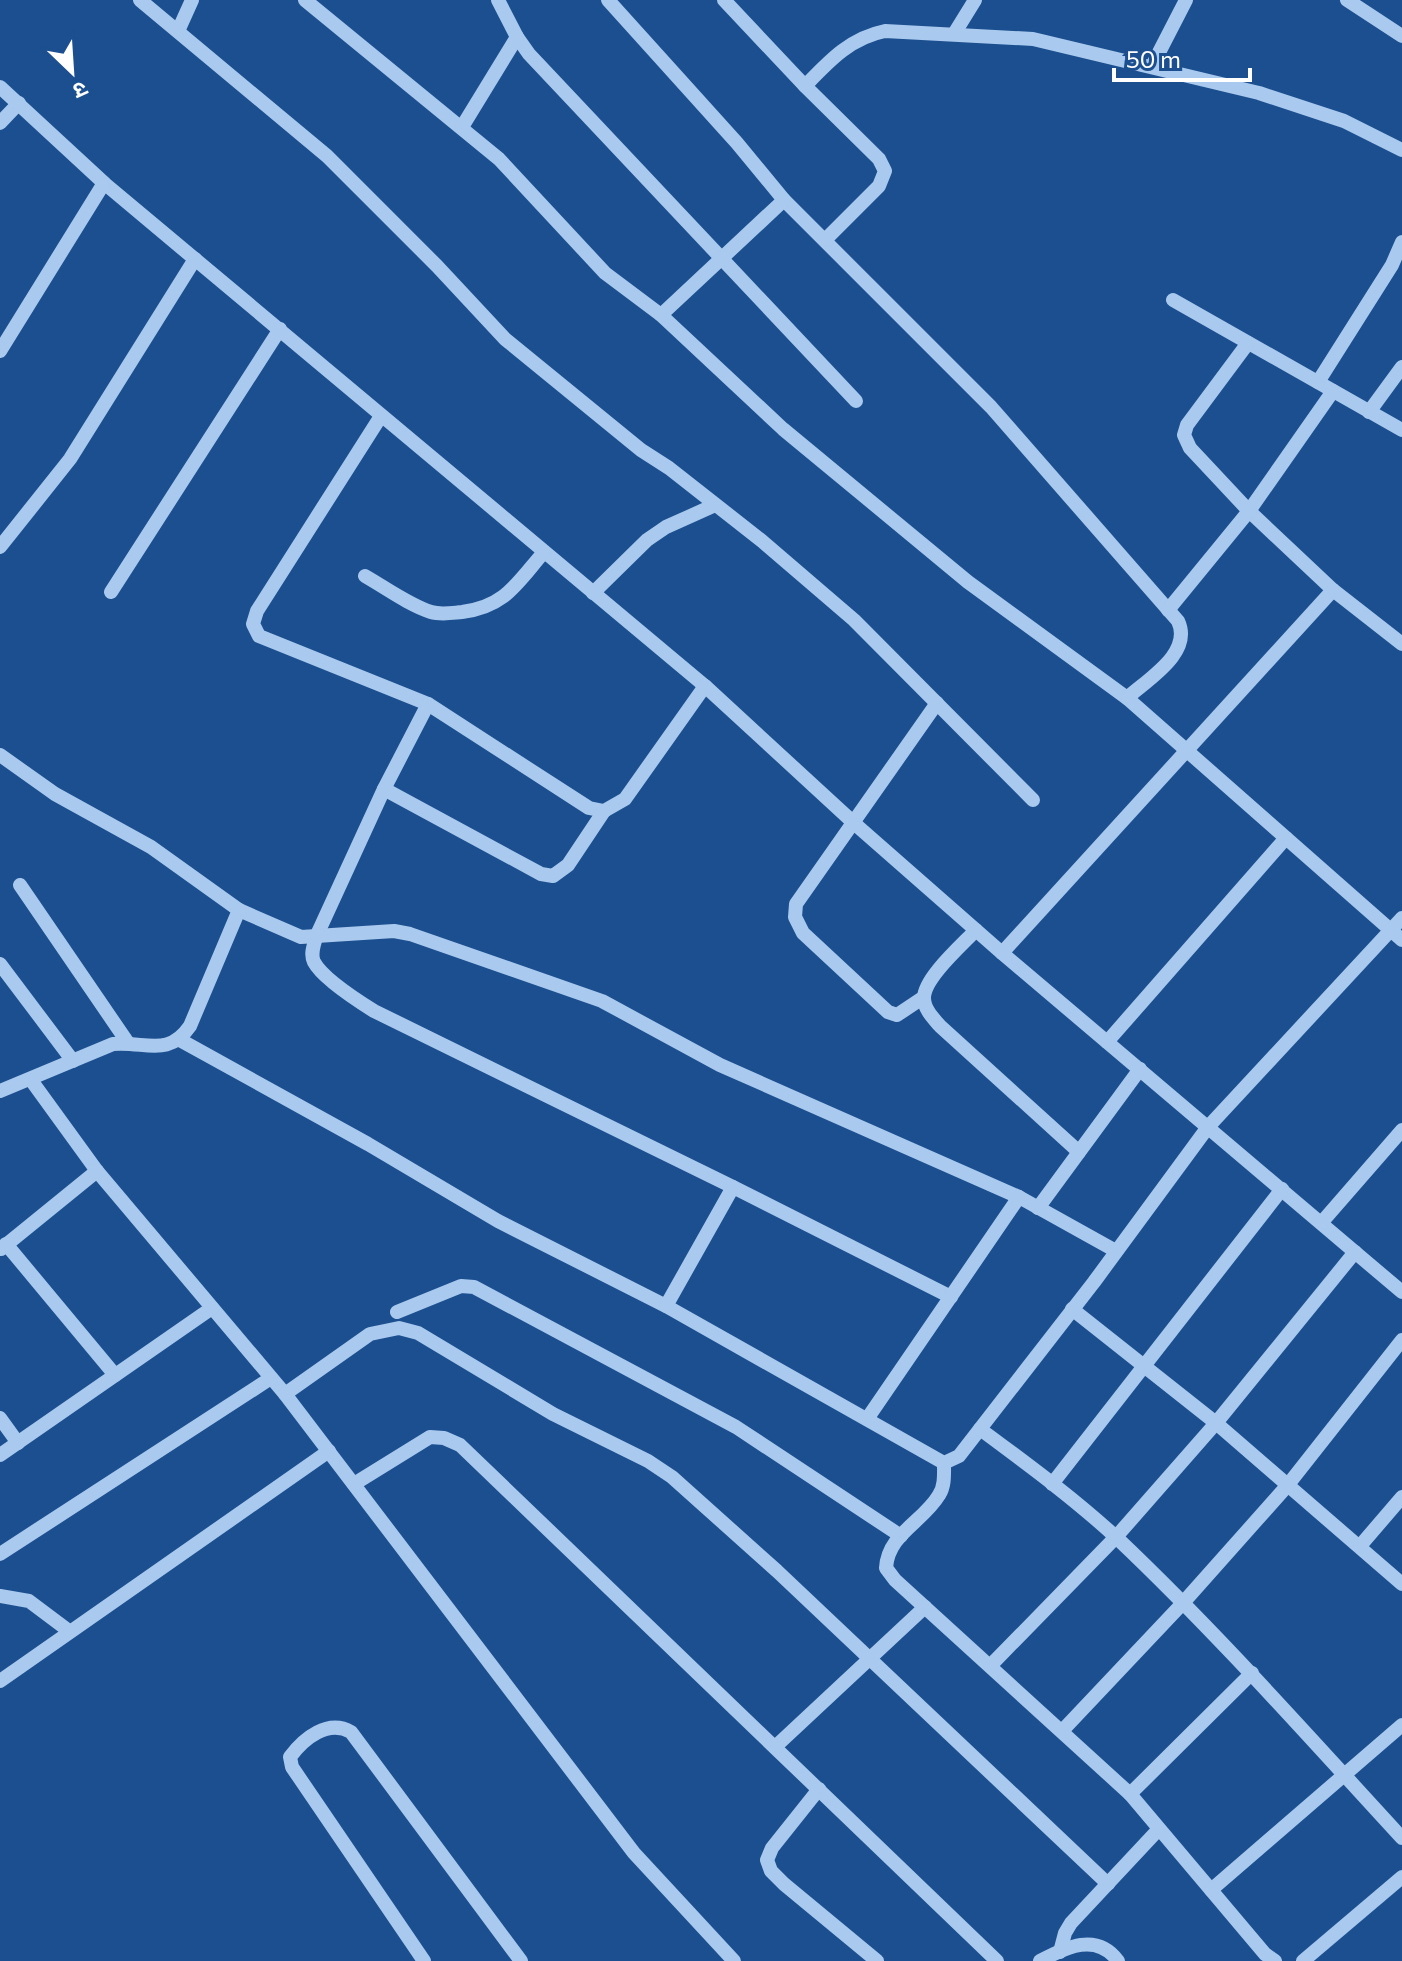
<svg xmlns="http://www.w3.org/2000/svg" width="1402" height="1961" viewBox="0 0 1402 1961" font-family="Commissioner,'Noto Sans Devanagari',sans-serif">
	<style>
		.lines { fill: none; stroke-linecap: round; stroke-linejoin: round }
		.minor { stroke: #a9c9ee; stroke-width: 14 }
	</style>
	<rect width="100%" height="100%" fill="#1b4f8f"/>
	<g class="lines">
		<!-- minor -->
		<g class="minor">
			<path d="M140,0L327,156L437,266L505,339L641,450L669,468L762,541L854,620L1033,800"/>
			<path d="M305,0L499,159L605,273L661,315L783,429L968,582L1127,698L1402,940"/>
			<path d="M498,0L517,37L529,54L856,401"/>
			<path d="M608,0L737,143L784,200L991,407L1178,621C1193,653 1148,679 1127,698"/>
			<path d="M724,0L805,86L879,159L885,171L879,186L825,240"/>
			<path d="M1347,0L1402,36"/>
			<path d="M178,31L192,0"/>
			<path d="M954,34L975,0"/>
			<path d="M1152,66L1186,0"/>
			<path d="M805,86C829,61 850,38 885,31L1033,39L1259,93L1344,121L1402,150"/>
			<path d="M0,87L104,183L705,686L855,824L1002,953L1402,1292"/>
			<path d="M0,123L19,103"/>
			<path d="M462,127L517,37"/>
			<path d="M1173,300L1402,430"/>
			<path d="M661,315L784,200"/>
			<path d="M1248,343L1187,425L1184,435L1190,448L1249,511L1333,590L1402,644"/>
			<path d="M0,351L104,183"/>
			<path d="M1318,382L1392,265L1402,242"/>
			<path d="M1369,412L1402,367"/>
			<path d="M381,416L257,611L253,624L259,636L428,704L589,808L604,811L625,799L705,686"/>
			<path d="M0,547L70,459L195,259"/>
			<path d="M365,576C386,588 409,605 431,612C441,615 451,613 462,612C505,607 517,583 544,552"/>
			<path d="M111,592L280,329"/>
			<path d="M593,593L647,540L666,527L715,505"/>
			<path d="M1168,610L1249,511L1333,391"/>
			<path d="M428,704L384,789L316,937C314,945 310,954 314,962C323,979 358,1001 374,1011L733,1187L951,1297"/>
			<path d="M0,755L55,794L151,847L239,910L190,1026C168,1058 146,1041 113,1044L0,1091"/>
			<path d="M384,789L541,874L553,876L568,865L604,811"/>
			<path d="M20,885L128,1043"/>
			<path d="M239,910L301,937L394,931L410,934L602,1001L720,1065L1019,1197L1116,1251"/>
			<path d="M976,930C962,945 924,978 924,998C924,1009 933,1018 940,1026L1079,1152"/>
			<path d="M1002,953L1333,590"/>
			<path d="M0,964L73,1061"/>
			<path d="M924,997L897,1015L888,1012L803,933L795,917L796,904L937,703"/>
			<path d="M180,1040L368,1144L498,1221L666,1306L944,1463L959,1456L1094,1282L1208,1127L1402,918"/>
			<path d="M1107,1042L1286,838"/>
			<path d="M31,1080L97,1171L285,1394L634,1853L734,1961"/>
			<path d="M1038,1208L1140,1069"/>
			<path d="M1322,1222L1402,1130"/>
			<path d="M6,1244L115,1375"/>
			<path d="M1,1249L97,1171"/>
			<path d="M666,1306L733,1187"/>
			<path d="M1072,1309L1216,1423L1402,1584"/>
			<path d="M397,1312L461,1286L474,1287L736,1427L901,1536"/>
			<path d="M285,1394L370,1334L399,1328L418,1333L553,1414L648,1461L672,1477L777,1571L1108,1884"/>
			<path d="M0,1418L18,1443"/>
			<path d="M867,1419L1019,1197"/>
			<path d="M980,1429C1027,1464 1075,1499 1118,1539C1218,1634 1309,1737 1402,1838"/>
			<path d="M0,1455L212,1308"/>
			<path d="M944,1463C944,1474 945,1486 939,1495C923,1522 888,1534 886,1568L895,1580L1130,1794L1265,1954L1275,1961"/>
			<path d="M354,1484L430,1437L444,1438L460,1445L997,1961"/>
			<path d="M1052,1484L1282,1189"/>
			<path d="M1360,1546L1402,1497"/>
			<path d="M0,1554L271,1378"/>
			<path d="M0,1596L29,1601L69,1631"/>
			<path d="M991,1665L1116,1537L1216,1423L1355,1252"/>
			<path d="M0,1681L329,1451"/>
			<path d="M1062,1731L1182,1604L1287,1486L1402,1340"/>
			<path d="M775,1747L925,1607"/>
			<path d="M819,1789L772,1848L767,1860L771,1871L784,1884L877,1961"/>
			<path d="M1130,1794L1252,1673"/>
			<path d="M1211,1890L1402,1725"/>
			<path d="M1060,1952L1065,1933L1071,1923L1158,1830"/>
			<path d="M424,1961L292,1767L290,1757C304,1738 328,1719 351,1732L521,1961"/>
			<path d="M1040,1961C1066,1947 1097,1932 1118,1961"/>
			<path d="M1303,1961L1402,1877"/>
		</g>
	</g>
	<!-- north arrow -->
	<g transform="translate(72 72) rotate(155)" stroke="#1b4f8f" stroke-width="6" paint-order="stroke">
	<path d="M0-6L14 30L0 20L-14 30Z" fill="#ffffff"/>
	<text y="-12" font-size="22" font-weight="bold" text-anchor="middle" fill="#ffffff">उ</text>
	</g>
	<!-- scale -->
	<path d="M1114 68v12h136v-12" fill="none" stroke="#ffffff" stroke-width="4"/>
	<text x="1126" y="68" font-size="24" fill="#ffffff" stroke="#1b4f8f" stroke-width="6" paint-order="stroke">50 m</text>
</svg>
